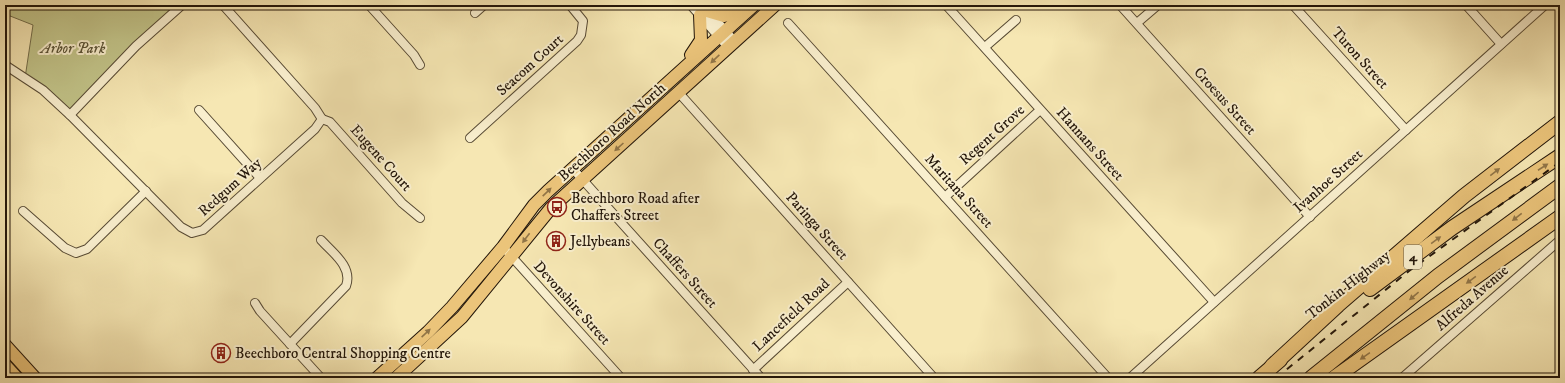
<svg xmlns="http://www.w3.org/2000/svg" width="1565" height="383" viewBox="0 0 1565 383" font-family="'IM FELL DW Pica',serif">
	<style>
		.green { fill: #c2c489; stroke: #726c49 }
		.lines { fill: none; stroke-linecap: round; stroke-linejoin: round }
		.stream { stroke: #6c7c68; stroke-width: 2 }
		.minor-casing { stroke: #574a34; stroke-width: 10 }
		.tertiary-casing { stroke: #574a34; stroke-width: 12 }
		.primary-casing { stroke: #221509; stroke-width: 14 }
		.motorway-casing { stroke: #221509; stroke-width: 16 }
		.minor { stroke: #f9efce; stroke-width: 8 }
		.tertiary { stroke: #f9efce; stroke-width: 10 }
		.primary { stroke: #ebc47a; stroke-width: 12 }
		.motorway { stroke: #ebc47a; stroke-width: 14 }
		.rail { stroke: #221509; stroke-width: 2; stroke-dasharray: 7 7; stroke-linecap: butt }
		.oneway { fill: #917547 }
		.labels { text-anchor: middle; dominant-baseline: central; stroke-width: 4; stroke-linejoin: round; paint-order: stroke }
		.shield { fill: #f9efce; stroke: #625644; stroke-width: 1 }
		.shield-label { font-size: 14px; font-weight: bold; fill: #221509 }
		.park-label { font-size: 15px; font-style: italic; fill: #5a5236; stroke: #f9efce }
		.street-label { font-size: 15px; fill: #221509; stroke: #f9efce }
		.poi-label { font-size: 15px; fill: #221509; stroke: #f9efce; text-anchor: start }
	</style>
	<rect width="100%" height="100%" fill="#f6e7b3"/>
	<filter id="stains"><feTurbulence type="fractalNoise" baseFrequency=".005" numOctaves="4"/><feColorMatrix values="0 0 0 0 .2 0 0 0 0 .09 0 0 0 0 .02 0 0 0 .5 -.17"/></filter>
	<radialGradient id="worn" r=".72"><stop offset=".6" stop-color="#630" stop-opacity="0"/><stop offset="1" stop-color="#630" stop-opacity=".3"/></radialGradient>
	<!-- green -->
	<path class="green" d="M5,5H182L70,115L25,78L33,25L5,14Z"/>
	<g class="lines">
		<!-- stream -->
		<path class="stream" d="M1558,88L1560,86"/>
		<!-- minor casing -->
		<g class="minor-casing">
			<g id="minor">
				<path d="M369,5L414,55L420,65"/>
				<path d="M946,5L1214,302"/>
				<path d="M1120,5L1310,217"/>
				<path d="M1293,5L1406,130"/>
				<path d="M1466,5L1501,44"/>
				<path d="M475,13L484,5"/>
				<path d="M788,23L1108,378"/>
				<path d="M1137,23L1158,5"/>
				<path d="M985,47L1016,20"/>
				<path d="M5,65L43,90L70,115L181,227L192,233L203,230L315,129L322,119L315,108L223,5"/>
				<path d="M679,93L934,378"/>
				<path d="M199,110L260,178"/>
				<path d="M70,115L136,46L182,5"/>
				<path d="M322,119L330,122L402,203L420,218"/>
				<path d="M470,138L577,41L581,35L583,21L570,5"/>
				<path d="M573,169L761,378"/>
				<path d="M945,197L1040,110"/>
				<path d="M23,211L65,248L76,253L87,249L146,191"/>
				<path d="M503,247L621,378"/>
				<path d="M255,303L260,311L321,378"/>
				<path d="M290,344L346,286C353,267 333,253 321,240"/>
				<path d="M753,370L848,282"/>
				<path d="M1130,378L1545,5"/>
				<path d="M1402,378L1560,240"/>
			</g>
		</g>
		<!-- tertiary casing -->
		<g class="tertiary-casing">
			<g id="tertiary">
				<path d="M692,5L729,47"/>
				<path d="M705,9L734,42"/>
			</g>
		</g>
		<!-- primary casing -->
		<g class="primary-casing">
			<g id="primary">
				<path d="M707,11L724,16L744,11"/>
				<path d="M691,55L701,40L700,15"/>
				<path d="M5,345L35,378"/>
				<path d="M5,365L17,378"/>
				<path d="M377,378L428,332L452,307L503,247L534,205L548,191L754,5"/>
				<path d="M396,378L462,317L551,208L775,5"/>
			</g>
		</g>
		<!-- motorway casing -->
		<g class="motorway-casing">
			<g id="motorway">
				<path d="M1370,289L1452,228L1560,156"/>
				<path d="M1272,366L1338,305L1464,196L1560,122"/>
				<path d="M1259,378L1280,360"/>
				<path d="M1311,378L1438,276L1560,186"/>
				<path d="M1334,378L1560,217"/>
			</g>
		</g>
		<!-- minor -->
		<use href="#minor" class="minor"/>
		<!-- tertiary -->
		<use href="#tertiary" class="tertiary"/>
		<!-- primary -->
		<use href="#primary" class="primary"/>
		<!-- motorway -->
		<use href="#motorway" class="motorway"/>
		<!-- rail -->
		<path class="rail" d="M1276,378L1409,271L1560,162"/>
	</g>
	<!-- one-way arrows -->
	<defs><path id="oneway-solid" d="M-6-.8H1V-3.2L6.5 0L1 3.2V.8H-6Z"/></defs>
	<g class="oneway">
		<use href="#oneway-solid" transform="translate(715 59) rotate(137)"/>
		<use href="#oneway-solid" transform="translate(619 147) rotate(138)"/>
		<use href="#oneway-solid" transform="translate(1543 167) rotate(-33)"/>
		<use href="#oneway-solid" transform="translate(1495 172) rotate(-38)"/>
		<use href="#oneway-solid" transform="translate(547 192) rotate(-44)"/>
		<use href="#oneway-solid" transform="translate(1517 217) rotate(142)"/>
		<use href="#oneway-solid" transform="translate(526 238) rotate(127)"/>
		<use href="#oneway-solid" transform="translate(1436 240) rotate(-36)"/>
		<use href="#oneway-solid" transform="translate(1471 280) rotate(144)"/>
		<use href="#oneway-solid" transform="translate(1414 296) rotate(140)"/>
		<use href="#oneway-solid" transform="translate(426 333) rotate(-43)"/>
		<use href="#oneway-solid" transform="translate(1365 356) rotate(145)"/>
	</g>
	<!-- icons -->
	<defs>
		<g id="bus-ring" transform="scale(1)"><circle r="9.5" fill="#f9efce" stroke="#8f2418" stroke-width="1.5"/><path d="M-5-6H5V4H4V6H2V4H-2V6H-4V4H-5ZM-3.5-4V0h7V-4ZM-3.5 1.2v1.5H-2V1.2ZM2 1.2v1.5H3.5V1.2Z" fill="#8f2418"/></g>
		<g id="building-ring" transform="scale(1)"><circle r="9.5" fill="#f9efce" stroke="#8f2418" stroke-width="1.5"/><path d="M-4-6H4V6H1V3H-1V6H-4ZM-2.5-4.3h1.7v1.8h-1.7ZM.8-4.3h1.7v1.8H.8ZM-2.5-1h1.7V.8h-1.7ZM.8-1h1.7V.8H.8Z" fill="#8f2418"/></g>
	</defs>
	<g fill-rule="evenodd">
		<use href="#bus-ring" x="557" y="207"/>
		<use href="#building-ring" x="556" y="241"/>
		<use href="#building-ring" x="221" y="353"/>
	</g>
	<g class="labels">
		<!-- shield labels -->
		<rect class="shield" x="1404" y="245" width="18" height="24" rx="3"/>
		<g class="shield-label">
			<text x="1413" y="257">4</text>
		</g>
		<!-- park labels -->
		<g class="park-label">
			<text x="73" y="48">Arbor Park</text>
		</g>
		<!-- street labels -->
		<g class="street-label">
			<text transform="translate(1360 58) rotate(48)">Turon Street</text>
			<text transform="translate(530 65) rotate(-42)">Seacom Court</text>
			<text transform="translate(1225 101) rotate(48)">Croesus Street</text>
			<text transform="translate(612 132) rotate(-42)">Beechboro Road North</text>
			<text transform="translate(992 135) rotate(-42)">Regent Grove</text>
			<text transform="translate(1090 144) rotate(48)">Hannans Street</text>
			<text transform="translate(381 158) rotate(48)">Eugene Court</text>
			<text transform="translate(1328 181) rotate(-42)">Ivanhoe Street</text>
			<text transform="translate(230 187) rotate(-42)">Redgum Way</text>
			<text transform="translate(959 191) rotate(48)">Maritana Street</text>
			<text transform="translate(817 226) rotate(48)">Paringa Street</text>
			<text transform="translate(685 273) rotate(48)">Chaffers Street</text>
			<text transform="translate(1348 285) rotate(-38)">Tonkin Highway</text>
			<text transform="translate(1472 298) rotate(-41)">Alfreda Avenue</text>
			<text transform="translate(572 303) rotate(48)">Devonshire Street</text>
			<text transform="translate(791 315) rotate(-43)">Lancefield Road</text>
		</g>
		<!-- poi labels -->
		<g class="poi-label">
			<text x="571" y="198">Beechboro Road after<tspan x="571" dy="17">Chaffers Street</tspan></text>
			<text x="570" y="241">Jellybeans</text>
			<text x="235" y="353">Beechboro Central Shopping Centre</text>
		</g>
	</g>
	<!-- margin -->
	<rect width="1565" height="383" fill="none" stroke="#f6e7b3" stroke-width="20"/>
	<rect x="6" y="6" width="1553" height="371" fill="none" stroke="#221509" stroke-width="2"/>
	<rect x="10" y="10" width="1545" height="363" fill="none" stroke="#221509"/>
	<rect width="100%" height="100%" filter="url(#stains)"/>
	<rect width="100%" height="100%" fill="url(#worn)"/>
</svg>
